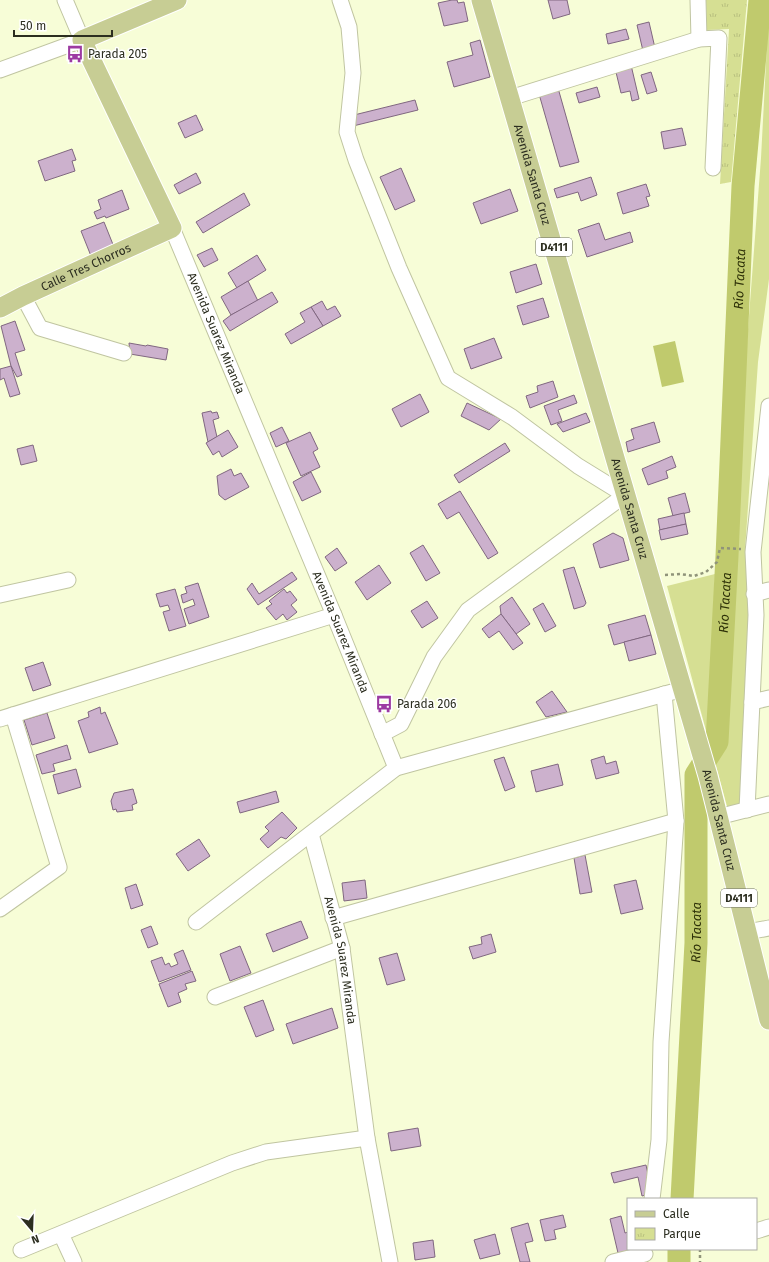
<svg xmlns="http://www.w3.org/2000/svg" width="769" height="1262" viewBox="0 0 769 1262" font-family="'Fira Sans',sans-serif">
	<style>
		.grass { fill: #d6df93 }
		.park { fill: url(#park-tufts) }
		.water { fill: #c0ca6d }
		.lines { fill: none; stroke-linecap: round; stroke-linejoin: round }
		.river { stroke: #c0ca6d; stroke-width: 23 }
		.building { fill: #ccb1cd; stroke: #806780 }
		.minor-casing { stroke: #c0c5a1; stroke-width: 17 }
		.major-casing { stroke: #fff; stroke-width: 21 }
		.path { stroke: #90947a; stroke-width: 2.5; stroke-dasharray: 3 3; stroke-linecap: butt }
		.minor { stroke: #fff; stroke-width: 15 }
		.major { stroke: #c7cd94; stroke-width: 19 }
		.labels { text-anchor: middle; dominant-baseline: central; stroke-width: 3; stroke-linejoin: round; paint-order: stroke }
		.shield { fill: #fff; stroke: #6b6d63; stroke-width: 1 }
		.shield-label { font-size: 11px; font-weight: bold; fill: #2c2e20 }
		.poi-label { font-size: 12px; fill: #2c2e20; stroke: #fff; text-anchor: start }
		.street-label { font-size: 12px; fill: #2c2e20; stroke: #fff }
		.water-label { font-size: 13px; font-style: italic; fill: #2e3108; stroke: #fff }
	</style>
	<defs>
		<pattern id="park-tufts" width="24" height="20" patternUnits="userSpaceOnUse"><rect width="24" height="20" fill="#d6df93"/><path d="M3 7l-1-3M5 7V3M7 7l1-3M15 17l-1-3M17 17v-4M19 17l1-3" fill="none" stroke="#b8c07e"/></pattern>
	</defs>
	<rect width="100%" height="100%" fill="#f7fdd7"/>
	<!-- grass -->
	<g class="grass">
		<path d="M769,6V279L758,362L745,550L749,614L741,806L728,810L713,755L721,749L744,382L761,158Z"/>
		<path d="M715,574L708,738L667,586Z"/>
	</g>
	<!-- park -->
	<path class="park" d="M706,0H747L731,182L720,184L729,29L707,30Z"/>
	<!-- water -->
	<path class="water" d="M675,341L684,382L662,387L653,346Z"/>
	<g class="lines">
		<!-- river -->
		<g class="river">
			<path id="s1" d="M682,1199L696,943V775L717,742L727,556L743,186L760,0"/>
			<path d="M679,1262V1249"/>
		</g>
	</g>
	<!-- building -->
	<g class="building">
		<path d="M452,0H457L458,3L464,2L468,21L444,26L438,3Z"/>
		<path d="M548,0H567L570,14L553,19Z"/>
		<path d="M649,22L655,48L643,51L637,25Z"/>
		<path d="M626,29L629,39L608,44L606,34Z"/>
		<path d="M480,40L490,77L454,87L447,62L473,55L470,43Z"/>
		<path d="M631,65L639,99L632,101L630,91L621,93L615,68Z"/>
		<path d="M651,72L657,91L647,94L641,75Z"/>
		<path d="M597,87L600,97L579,103L576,93Z"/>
		<path d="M558,88L579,162L560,167L539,94Z"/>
		<path d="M415,100L418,110L353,126L354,115Z"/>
		<path d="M196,115L203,130L185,138L178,123Z"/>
		<path d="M682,128L686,145L664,149L661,132Z"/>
		<path d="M72,149L76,160L72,161L75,171L45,181L38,161Z"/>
		<path d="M401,168L415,201L395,210L380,177Z"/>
		<path d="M196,173L201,183L179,194L174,185Z"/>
		<path d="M591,177L597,195L581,201L578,192L557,198L554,189Z"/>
		<path d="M646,184L650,196L646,197L649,206L623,214L617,193Z"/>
		<path d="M510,189L518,211L481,224L473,203Z"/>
		<path d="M122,190L129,209L106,218L105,216L97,219L94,212L101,209L98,200Z"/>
		<path d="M244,193L250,205L203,233L196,222Z"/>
		<path d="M104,222L114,247L91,256L81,231Z"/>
		<path d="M599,223L605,240L630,232L633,242L587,257L578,230Z"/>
		<path d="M212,248L218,260L204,267L197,255Z"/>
		<path d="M257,255L266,270L237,288L228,273Z"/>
		<path d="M536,264L542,284L516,293L510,272Z"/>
		<path d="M248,281L258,301L231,315L221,297Z"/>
		<path d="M272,292L278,302L230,331L223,321L231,315Z"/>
		<path d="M543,298L549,317L523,325L517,306Z"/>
		<path d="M322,301L327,310L335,306L341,316L323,326L311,307Z"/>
		<path d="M311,307L323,326L291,344L285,334L305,322L300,313Z"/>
		<path d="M15,321L25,350L15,353L22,375L17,377L11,366L1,326Z"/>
		<path d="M494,338L502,358L471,369L464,349Z"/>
		<path d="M129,343L146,346L147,345L168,349L166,360L130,354Z"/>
		<path d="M11,366L20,394L10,397L4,378L0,380V369Z"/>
		<path d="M553,381L558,397L530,408L526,396L538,392L537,386Z"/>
		<path d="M420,394L429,412L401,427L392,409Z"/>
		<path d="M574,395L577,403L558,410L562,421L551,425L544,406Z"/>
		<path d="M467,403L501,419L489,430L461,416Z"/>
		<path d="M211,411L212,413L217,412L219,418L213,420L217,437L208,442L202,413Z"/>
		<path d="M586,413L590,422L563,432L557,424Z"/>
		<path d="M654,422L660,442L628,452L626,442L634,439L631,429Z"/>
		<path d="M282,427L289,441L276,447L270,433Z"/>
		<path d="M228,430L238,447L222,457L219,451L213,455L206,443Z"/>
		<path d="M310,432L318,449L313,452L320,467L301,476L286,443Z"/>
		<path d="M505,443L510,451L459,483L454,475Z"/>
		<path d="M33,445L37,461L21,465L17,449Z"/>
		<path d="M672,456L676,467L666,471L668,478L648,485L642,469Z"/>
		<path d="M231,469L234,476L241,473L249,487L225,500L219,495L217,476Z"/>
		<path d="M311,472L321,492L302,501L293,482Z"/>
		<path d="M460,491L498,553L488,559L459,512L447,519L438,504Z"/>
		<path d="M685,493L690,512L673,516L668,498Z"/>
		<path d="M684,513L686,524L660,530L658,519Z"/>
		<path d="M686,524L688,534L661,540L659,530Z"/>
		<path d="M613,533L623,538L629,560L600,568L593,544Z"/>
		<path d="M423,545L440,573L426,581L410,553Z"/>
		<path d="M337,548L347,563L335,571L325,557Z"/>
		<path d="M379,565L391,583L367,600L355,582Z"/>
		<path d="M574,567L586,603L584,606L574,609L563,570Z"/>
		<path d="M292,572L297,579L258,605L247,589L252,583L259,594Z"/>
		<path d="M198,583L209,617L189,624L184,609L195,605L193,599L183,603L181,595L187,593L185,587Z"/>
		<path d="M175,589L186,626L169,631L163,612L170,610L168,605L160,607L156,594Z"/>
		<path d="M284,589L287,593L290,591L297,600L291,605L297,612L287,620L283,614L276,620L266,608L272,604L269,601Z"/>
		<path d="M512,597L530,624L516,634L501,614L500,606Z"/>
		<path d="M427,601L438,618L422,628L411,611Z"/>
		<path d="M543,603L556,626L545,632L533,609Z"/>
		<path d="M501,614L523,643L513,650L499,631L489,638L482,629Z"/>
		<path d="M645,615L651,635L614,645L608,625Z"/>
		<path d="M651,635L656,654L629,661L624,642Z"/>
		<path d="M43,662L51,685L33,691L25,668Z"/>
		<path d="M552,691L567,712L546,717L536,702Z"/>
		<path d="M100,707L101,714L105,712L118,744L89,753L78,721L89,717L88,712Z"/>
		<path d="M47,713L55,738L32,745L24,720Z"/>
		<path d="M67,745L71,759L53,764L55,771L42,774L36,755Z"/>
		<path d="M604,756L606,764L616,761L619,773L596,779L591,760Z"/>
		<path d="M504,757L515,787L505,791L494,760Z"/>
		<path d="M558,764L563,785L536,792L531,771Z"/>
		<path d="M76,769L81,787L58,794L53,775Z"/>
		<path d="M133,789L137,803L132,805L133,810L117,812L116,809L113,810L111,801L114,793Z"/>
		<path d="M276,791L279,802L240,813L237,802Z"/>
		<path d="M282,812L297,828L286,839L281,837L268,848L260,839L269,831L265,827Z"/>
		<path d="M199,839L210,856L188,871L176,854Z"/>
		<path d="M585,855L592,892L580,894L574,858Z"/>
		<path d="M365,880L367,898L344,901L342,883Z"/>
		<path d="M636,880L643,909L621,914L614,885Z"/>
		<path d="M136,884L143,905L131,909L125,888Z"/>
		<path d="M301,921L308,938L273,952L266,934Z"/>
		<path d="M151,926L158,944L148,948L141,930Z"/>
		<path d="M491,934L496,952L473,959L469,947L482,944L481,937Z"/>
		<path d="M240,946L251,973L230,981L220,954Z"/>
		<path d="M183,950L191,970L159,982L151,961L162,957L165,965L169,963L171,967L178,964L174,954Z"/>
		<path d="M397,953L405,980L387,985L379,958Z"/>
		<path d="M192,971L196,981L185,984L187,989L178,993L181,1002L168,1007L159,984Z"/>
		<path d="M263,1000L274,1030L256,1037L244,1007Z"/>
		<path d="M332,1008L338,1028L293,1044L286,1024Z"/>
		<path d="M418,1128L421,1146L391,1151L388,1133Z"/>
		<path d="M646,1165L652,1193L642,1196L638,1177L614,1183L611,1173Z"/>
		<path d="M563,1215L566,1227L554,1230L556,1239L545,1241L540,1220Z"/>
		<path d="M621,1216L625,1233L628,1232V1249H635L618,1253L610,1219Z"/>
		<path d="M528,1223L533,1241L525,1243L530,1262H520L511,1228Z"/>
		<path d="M495,1234L500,1254L480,1259L474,1240Z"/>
		<path d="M433,1240L435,1257L415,1260L413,1243Z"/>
	</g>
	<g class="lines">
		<!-- minor casing -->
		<g class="minor-casing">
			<g id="minor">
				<path d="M340,0L349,27L353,73L347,132L356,160L399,268L448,378L512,417L578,466L625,495L468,610L434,657L401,724L382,734"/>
				<path d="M698,0L699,39"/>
				<path d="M0,70L82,40L65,0"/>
				<path d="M510,98L699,39L719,38L713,168"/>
				<path id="s2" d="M172,228L334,615L396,768"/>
				<path d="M23,296L40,328L124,353"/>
				<path d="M754,594L769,590"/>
				<path d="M0,595L68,580"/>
				<path d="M752,702L769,698"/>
				<path d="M0,719L334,615"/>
				<path d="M747,810L756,615L753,552L769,406"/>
				<path d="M718,817L769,804"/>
				<path id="s3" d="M311,834L342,948L367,1138L390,1262"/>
				<path d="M0,909L59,867L13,715"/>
				<path d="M333,918L676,821"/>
				<path d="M196,922L396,768L683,689"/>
				<path d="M747,932L769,928"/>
				<path d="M215,997L342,948"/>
				<path d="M652,1199L659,1140L661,1042L676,821L664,694"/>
				<path d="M756,1231L769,1227"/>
				<path d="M61,1234L74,1262"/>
				<path d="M21,1250L232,1163L266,1152L367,1138"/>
				<path d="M613,1262L645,1254"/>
			</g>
		</g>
		<!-- major casing -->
		<g class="major-casing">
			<g id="major">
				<path id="s4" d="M481,0L708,776L769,1020"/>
				<path id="s5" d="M0,308L23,296L172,228L82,40L177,0"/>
			</g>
		</g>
		<!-- path -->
		<g class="path">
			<path d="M665,575L680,574L694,576L706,572L717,562L720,548L741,549"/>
			<path d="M700,1249V1262"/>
		</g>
		<!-- minor -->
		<use href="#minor" class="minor"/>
		<!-- major -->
		<use href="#major" class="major"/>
	</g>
	<!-- icons -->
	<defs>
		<g id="bus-bare" transform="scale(1.38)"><path d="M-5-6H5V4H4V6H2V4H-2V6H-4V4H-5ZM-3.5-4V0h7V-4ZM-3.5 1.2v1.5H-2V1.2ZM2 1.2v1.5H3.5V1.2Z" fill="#9c3aa1" stroke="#fff" stroke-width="2.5" paint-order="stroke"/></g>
	</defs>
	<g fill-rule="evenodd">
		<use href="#bus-bare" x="75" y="54"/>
		<use href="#bus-bare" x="384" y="704"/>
	</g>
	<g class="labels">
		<!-- shield labels -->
		<g class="shield">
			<rect x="536" y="238" width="36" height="18" rx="3"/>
			<rect x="721" y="889" width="36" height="18" rx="3"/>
		</g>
		<g class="shield-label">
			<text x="554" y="247">D4111</text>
			<text x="739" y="898">D4111</text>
		</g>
		<!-- poi labels -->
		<g class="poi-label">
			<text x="88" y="54">Parada 205</text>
			<text x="397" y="704">Parada 206</text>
		</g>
		<!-- street labels -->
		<g class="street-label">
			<text stroke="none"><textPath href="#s4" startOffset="182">Avenida Santa Cruz</textPath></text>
			<text stroke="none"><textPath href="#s5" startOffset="95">Calle Tres Chorros</textPath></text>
			<text stroke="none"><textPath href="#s2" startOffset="114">Avenida Suarez Miranda</textPath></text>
			<text stroke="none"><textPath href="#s4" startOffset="530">Avenida Santa Cruz</textPath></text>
			<text stroke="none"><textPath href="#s2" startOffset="438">Avenida Suarez Miranda</textPath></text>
			<text stroke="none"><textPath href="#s4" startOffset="854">Avenida Santa Cruz</textPath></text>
			<text stroke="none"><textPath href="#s3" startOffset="130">Avenida Suarez Miranda</textPath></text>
		</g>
		<!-- water labels -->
		<g class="water-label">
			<text stroke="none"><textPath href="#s1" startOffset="927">Río Tacata</textPath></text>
			<text stroke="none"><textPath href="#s1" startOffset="603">Río Tacata</textPath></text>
			<text stroke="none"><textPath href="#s1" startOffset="267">Río Tacata</textPath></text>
		</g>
	</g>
	<!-- legend -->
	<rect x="627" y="1198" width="130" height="52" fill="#ffffff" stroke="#ababa6"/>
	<rect x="635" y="1211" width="20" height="6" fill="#c7cd94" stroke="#ababa6"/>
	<text x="663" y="1218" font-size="12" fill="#2c2e20">Calle</text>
	<rect x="635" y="1228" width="20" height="12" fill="url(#park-tufts)" stroke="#ababa6"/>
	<text x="663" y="1238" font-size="12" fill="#2c2e20">Parque</text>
	<!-- north arrow -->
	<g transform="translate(32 1230) rotate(161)" stroke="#ffffff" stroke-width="3" paint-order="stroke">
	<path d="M0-3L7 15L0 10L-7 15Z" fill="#2c2e20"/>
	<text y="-6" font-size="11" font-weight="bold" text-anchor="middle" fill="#2c2e20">N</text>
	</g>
	<!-- scale -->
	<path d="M14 30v6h98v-6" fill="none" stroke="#2c2e20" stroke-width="2"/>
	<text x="20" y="30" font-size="12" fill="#2c2e20" stroke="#ffffff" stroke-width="3" paint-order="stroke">50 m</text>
</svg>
